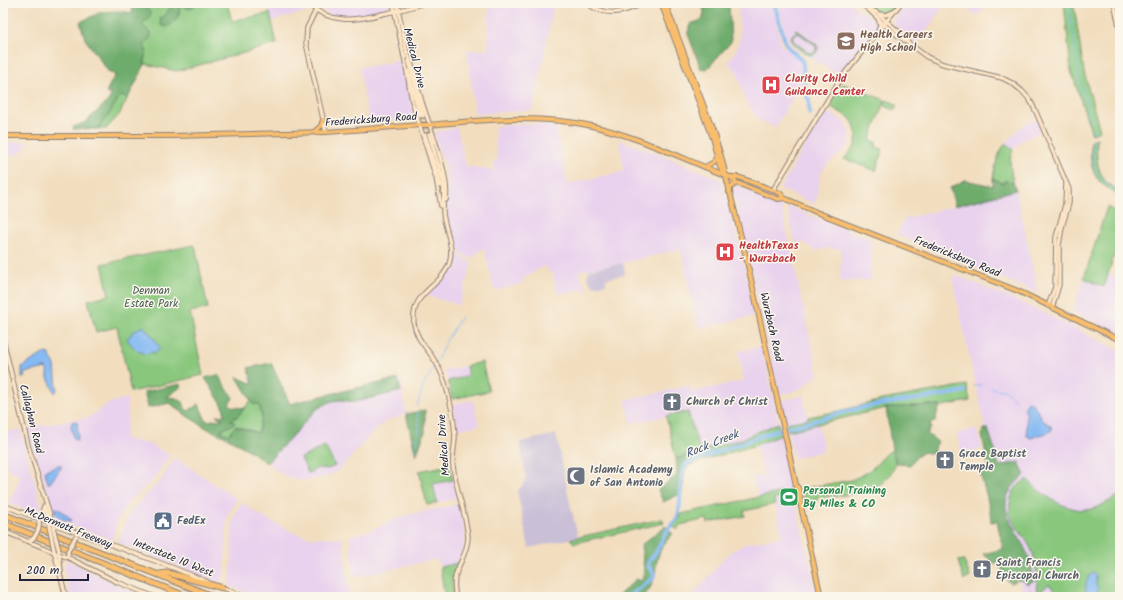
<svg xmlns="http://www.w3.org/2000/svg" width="1123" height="600" viewBox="0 0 1123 600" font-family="Kalam,sans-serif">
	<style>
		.built { fill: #e9d2ed }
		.industrial { fill: #c9bfd7 }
		.green { fill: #89c77d; stroke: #56745c; fill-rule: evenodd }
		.forest { fill: #6eac6c; stroke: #486754 }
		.water { fill: #85b9f3; stroke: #546e97 }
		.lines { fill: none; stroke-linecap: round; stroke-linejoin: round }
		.stream { stroke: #85b9f3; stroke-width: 1 }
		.river { stroke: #85b9f3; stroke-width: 4 }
		.secondary-tunnel { stroke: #c8b8a5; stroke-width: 3.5; stroke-dasharray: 3.5 2; stroke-linecap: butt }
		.secondary-casing { stroke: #8a807d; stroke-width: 5.5 }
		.primary-casing { stroke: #8a807d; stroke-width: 6 }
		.highway-casing { stroke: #8a807d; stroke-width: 7 }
		.secondary { stroke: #fde5c5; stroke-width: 3.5 }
		.primary { stroke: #f9be6d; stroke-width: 4 }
		.highway { stroke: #f9be6d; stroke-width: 5 }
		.secondary-bridge-casing { stroke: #8a807d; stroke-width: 5.5; stroke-linecap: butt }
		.primary-bridge-casing { stroke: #8a807d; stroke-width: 6; stroke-linecap: butt }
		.secondary-bridge { stroke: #fde5c5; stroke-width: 3.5 }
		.primary-bridge { stroke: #f9be6d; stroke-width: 4 }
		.labels { text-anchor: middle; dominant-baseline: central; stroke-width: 3; stroke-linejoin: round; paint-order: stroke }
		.education-label { font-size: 11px; font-weight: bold; fill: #785e54; stroke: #fbf7ec; text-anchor: start }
		.street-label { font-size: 11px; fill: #22223b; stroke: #fbf7ec }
		.health-label { font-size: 11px; font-weight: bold; fill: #be3a42; stroke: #fbf7ec; text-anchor: start }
		.park-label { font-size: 11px; fill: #465c52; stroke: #fbf7ec }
		.worship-label { font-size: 11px; font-weight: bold; fill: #5b616d; stroke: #fbf7ec; text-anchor: start }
		.leisure-label { font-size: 11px; font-weight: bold; fill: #27864d; stroke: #fbf7ec; text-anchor: start }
		.service-label { font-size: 11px; font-weight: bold; fill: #4e5e75; stroke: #fbf7ec; text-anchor: start }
		.water-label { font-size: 12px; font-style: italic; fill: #45577b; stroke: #fbf7ec }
	</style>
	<rect width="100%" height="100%" fill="#fbf7ec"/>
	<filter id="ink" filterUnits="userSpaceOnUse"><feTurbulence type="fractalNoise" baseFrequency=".025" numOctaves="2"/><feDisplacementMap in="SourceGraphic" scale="8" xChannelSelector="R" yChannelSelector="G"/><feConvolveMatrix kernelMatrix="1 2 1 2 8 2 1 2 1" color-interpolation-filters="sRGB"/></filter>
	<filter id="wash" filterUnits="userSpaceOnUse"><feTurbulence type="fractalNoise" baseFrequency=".012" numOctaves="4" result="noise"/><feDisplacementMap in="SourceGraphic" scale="16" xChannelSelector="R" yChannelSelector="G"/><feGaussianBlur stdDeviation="0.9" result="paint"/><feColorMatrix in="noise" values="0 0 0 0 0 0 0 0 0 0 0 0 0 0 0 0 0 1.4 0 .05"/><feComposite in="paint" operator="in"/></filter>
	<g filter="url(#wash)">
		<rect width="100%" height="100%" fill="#f2debf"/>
		<!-- built -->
		<g class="built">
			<path d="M267,3H303L310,9V11L272,21Z"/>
			<path d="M312,3H390L387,11L358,18L343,17L331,15Z"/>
			<path d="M489,3H554L533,110L475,114L467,50H488Z"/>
			<path d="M591,3H634L616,9L608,10L598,7Z"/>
			<path d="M738,3H773L781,47L783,46L797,55L802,64V82L775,128L758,119L750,108L746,102L737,73L728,62L735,53L740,38Z"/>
			<path d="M777,3H849L875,20L877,28L838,75L795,48L786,37Z"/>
			<path d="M906,3H954L941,9L916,45L892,22Z"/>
			<path d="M957,3H996L982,10L977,15Z"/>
			<path d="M402,60L415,119L369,121L359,68Z"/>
			<path d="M825,110L843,121L847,126L850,136V142L845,150L828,163L822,171L820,175L817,197L815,204L780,189Z"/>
			<path d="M1036,119L1041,131L1024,139L1013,150L1006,143L1023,125Z"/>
			<path d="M525,124L555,126L568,184L624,171L619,140L659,154L721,180L744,265L755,316L698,328L681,249L623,263L579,271L582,281L588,289L558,294L552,272L549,273L546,265L524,278L523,283L494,291L484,247L471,259L454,248V242L447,219L448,188L447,179L444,160L441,158L434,132L457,128L466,166L496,171L493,162L498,159L496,152L495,126Z"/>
			<path d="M3,142H28V144L18,155L3,156Z"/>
			<path d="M737,186L781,204L818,375L803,387L790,393L782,394L779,393L733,190Z"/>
			<path d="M1016,190L1038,293L897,235L904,219Z"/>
			<path d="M787,206L872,240L871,280L840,282L841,249L825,248L816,251L803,242L795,243Z"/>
			<path d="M455,252L472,263L459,305L431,297L427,294L447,274L453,264Z"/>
			<path d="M1108,273L1120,279V333L1073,312L1084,278L1104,287Z"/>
			<path d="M956,275L1040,311L1120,351V597H1023L952,278Z"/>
			<path d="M762,346L778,423L740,440L700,452L688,412L631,423L625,400L689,386L691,392L744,381L738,352Z"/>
			<path d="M466,366L468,376L448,381L444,371Z"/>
			<path d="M400,378L406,414L386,421L374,431L342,467L329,476L303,481L286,476L277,471L266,461L324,396Z"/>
			<path d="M803,394L808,419L786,423L781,402L783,400L798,397Z"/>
			<path d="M127,398L128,414L125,439L150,444L170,455L153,480L128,503L119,517L112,540L60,521L54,516L27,428L90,417L109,403Z"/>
			<path d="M473,400L479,425L457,430L453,404Z"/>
			<path d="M818,424L824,451L794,458L788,431Z"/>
			<path d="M20,429L41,506L40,510L33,513L9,503L21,476L8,469L3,451V433Z"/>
			<path d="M976,429L982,449L961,453L957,433Z"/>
			<path d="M781,435L792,490L758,497L753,478L764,475L756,445Z"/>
			<path d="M175,458L237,499L228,515L226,527L225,572L220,583L118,543L126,520L131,510L160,481Z"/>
			<path d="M453,480L457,498L437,503L433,484Z"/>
			<path d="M793,495L818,597H691L729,553L734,550L748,543L782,536L774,499Z"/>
			<path d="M242,503L263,517L294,533L309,537L342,538L350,597H255L228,585L231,577L232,526L235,513Z"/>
			<path d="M459,504L465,536L464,549L457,563L440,567L437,559L354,577L350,536L372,530L403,516Z"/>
			<path d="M67,560L119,586L147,597H70L64,567Z"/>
		</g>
		<!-- industrial -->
		<g class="industrial">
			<path d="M623,263L625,274L606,279V284L593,286L588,279L587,274L589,273L588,270Z"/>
			<path d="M556,434L568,494L578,537L529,548L517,491L522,486L526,477L520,442Z"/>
		</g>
		<!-- green -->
		<g class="green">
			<path d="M132,3H227L232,21L270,13L277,44L177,71L145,64L119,115L106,129H87L102,113L140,48Z"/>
			<path d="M863,3H896C894,6 892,9 890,11C883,18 869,7 863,3Z"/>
			<path d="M1064,3H1073L1075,12L1084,72L1100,131L1092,134L1071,71Z"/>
			<path d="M796,29L817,45L818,49C817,52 815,55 811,55C805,55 780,38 797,32L795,30ZM796,33L800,34L814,44L816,47L815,52L809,53L794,42L792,37Z"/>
			<path d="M843,84L885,100L870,140L876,142V147L883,149L876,171L844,159L855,146L857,136L854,124L850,118L828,105Z"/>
			<path d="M886,100L897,104L895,110L884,106Z"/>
			<path d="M1097,138C1096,159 1096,183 1120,190V195C1092,181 1090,171 1091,141Z"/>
			<path d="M1006,143L1013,150C1008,161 1011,171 1013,182L1005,181L1002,183L997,180L993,179C994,168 998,152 1006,143Z"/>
			<path d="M1107,207L1120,214V237L1104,287L1084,278Z"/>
			<path d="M194,245L195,246L208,308L190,312L203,375L131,392L117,327L96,332L88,300L109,295L102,264Z"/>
			<path d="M482,362L489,391L452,399L448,381L468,376L466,366Z"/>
			<path d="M967,385L970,401L942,406L930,405L886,408L788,431L786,423L808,419V417L839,411L882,400Z"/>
			<path d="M251,400L253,404H259L262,417L259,433L236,426L229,435L220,431L235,423L231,420L238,416Z"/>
			<path d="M688,412L700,451L740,440L778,423L781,435L756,445L694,463L691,454L676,459L666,416Z"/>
			<path d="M325,446L335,466L328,469L318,468L308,473L301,458Z"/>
			<path d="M892,450L896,464C882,497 848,494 817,498V500L804,502L801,489L851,480C861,476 868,472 876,465C881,460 885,454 892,450Z"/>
			<path d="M449,465L453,480L433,484L437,503L427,505L419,471Z"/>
			<path d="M1027,479C1041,495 1069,514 1092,509C1102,506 1111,500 1120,495V597H1059L1049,584L1036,596C1037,579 1038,563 1030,547C1026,538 1018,531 1013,522C1008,514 1009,499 1014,491C1016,486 1023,482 1027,479Z"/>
			<path d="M792,490L793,495L774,499L775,504L744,511L745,516L708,523L707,519L680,525L677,530L673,526L680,518L681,514Z"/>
			<path d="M662,519L664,523L574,543L570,539Z"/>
			<path d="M964,560L970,577L964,580L958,561Z"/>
			<path d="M457,563C452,575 452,585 454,597H445L440,567Z"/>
			<path d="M1030,591L1032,592V597H1018L1020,593Z"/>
		</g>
		<!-- forest -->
		<g class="forest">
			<path d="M132,3H144L148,10L151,13L150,17L142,25L151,33V37L144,46L147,51L145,55V64L128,98L120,96L111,111L98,129H73V127L86,122L108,101L112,94H107V90L115,75L108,71L85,39L80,22L101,12L119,11L132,13Z"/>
			<path d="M173,3H198L189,9L183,6L180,7C179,17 176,23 166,27L161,25L160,17H164Z"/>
			<path d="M703,3H729L731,42L707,69H701L688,34L690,24L702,20L704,14Z"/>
			<path d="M993,179L997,180L1002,183L1005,181L1013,182L1016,190L955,206L950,188L965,180L993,186Z"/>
			<path d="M271,363L290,404C326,394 362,387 398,379L401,391L355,402L341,400L332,401L317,409L267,463L250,451L230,439L208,429L187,416L170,403L148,408L144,392L180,384L182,386L167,397L176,398L183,402L185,408L188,411L199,404L206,421L223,419L216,416L225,415L223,406L205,378L218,375L233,398L229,404L233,407L244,408L238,416L231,420L235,423L220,431L229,435L235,426L258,433L262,417L259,404H253L237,377L253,384L248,368Z"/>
			<path d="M930,405L942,406L938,410L935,422L930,423L931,428L927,434L938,442L934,449V454L924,452L916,457L910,465L896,464L892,450L886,408Z"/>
			<path d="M425,410V432L416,456L406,414Z"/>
			<path d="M983,429H988L995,450L999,466L1019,462L1025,475C988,504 1014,522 1027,553C1031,562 1033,571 1033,581L1027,584C1022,578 1017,580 1011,583L1007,580L1001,568L983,554L1003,549L997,521L991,522C990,504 984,489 980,472L989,469L982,435Z"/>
			<path d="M691,454L694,463L688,466L685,470L682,493L663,502L658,490L677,475L676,459Z"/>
			<path d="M665,526L673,534C669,538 663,544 661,549C652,568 660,579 643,597H617L636,579L642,581L644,570L641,545Z"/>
		</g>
		<!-- water -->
		<g class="water">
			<path d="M143,326L152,336L160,348L159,350L153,353L150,352L148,354C138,353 133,347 127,339L133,332Z"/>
			<path d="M48,353L55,365L57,390L55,393L48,378V372L46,368L25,373L24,378H22V367L43,354Z"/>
			<path d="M1028,401L1032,403L1036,409L1039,412L1042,420L1050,425L1052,429L1051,431C1045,435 1038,434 1031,438L1027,436L1026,411L1024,410Z"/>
			<path d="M74,421L77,422L78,436L77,440L74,439L71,426L72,422Z"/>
			<path d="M59,465H61V468L50,483H48L45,472L46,470Z"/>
			<path d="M55,508L59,509L71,519V521H69C62,519 57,517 54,510Z"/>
			<path d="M1092,573L1096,575V585L1098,587L1096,595L1097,597H1085C1087,588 1083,582 1092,573Z"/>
		</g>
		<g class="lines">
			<!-- stream -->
			<g class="stream">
				<path d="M1069,3L1079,79L1087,106L1094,133"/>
				<path d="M1093,140C1092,167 1094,179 1120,193"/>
				<path d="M438,359L445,343L461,317"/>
				<path d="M974,386L981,385"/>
				<path d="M991,388L1004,390L1016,400"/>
				<path d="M417,406L424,384L435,365"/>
				<path d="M416,452L419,426L417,411"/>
			</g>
			<!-- river -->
			<g class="river">
				<path d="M774,3L785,42L790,49L801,59L803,64L804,80L807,96L809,100V112L810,114"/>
				<path d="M787,427C811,424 833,414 856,409C892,401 929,399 965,391"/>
				<path d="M626,597L632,594L652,579L654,576L653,572L648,566C648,561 651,559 654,555C660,547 663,536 669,528C671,524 675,522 677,518C684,502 676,479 687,463L780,429"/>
			</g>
		</g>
	</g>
	<g filter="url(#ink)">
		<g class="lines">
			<!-- secondary-tunnel -->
			<g class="secondary-tunnel">
				<path d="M420,116L425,135"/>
				<path d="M423,116L429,134"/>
			</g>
			<!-- secondary casing -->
			<g class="secondary-casing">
				<g id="secondary">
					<path d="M307,3C330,24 354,21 382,14C397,11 410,8 424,3"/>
					<path d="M393,3L404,57"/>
					<path d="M397,3L407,53"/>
					<path d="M586,3C608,18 622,13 645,3"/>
					<path d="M858,3L876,12L906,38L907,42"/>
					<path d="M1114,3L1120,30"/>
					<path d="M867,8L889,29L927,57L943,64L1002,78L1012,83L1022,91L1030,100L1036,112L1069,189V203L1062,227L1059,245V285L1052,308"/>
					<path d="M316,10L307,28L306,43L326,132"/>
					<path d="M880,14L886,15L893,12"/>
					<path d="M878,18L880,25L878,31"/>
					<path d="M407,52C415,70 417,89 424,108C431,130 450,177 446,200"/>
					<path d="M404,55L412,101L436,178L441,206"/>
					<path d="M409,61L423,116"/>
					<path d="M408,71L420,116"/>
					<path d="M429,134L443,180C445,191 443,202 443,213C445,231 455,246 449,264C440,289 411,290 414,324C416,338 426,347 433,358C438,365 442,374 445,383C450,399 454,419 455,436C455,446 452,456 453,466C456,490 466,513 468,537C467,562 449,569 456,597"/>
					<path d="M425,135L438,175L441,186"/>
					<path d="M773,190L841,78L901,3"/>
					<path d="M1048,306L1055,287L1056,237L1065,205L1066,183"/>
					<path d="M3,339L28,445L53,524"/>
					<path d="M3,505C71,532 140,553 208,582"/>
					<path d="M44,506L49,524"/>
					<path d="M34,517L41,514L44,507"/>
					<path d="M3,531L71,559L117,582L155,597"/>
					<path d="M54,551L66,597"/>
					<path d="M59,554L61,571"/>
					<path d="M221,587L245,597"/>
					<path d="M57,597L66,595"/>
				</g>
			</g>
			<!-- primary casing -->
			<g class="primary-casing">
				<g id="primary">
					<path d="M661,3L698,100L712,138L720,166L723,172"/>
					<path d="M665,3L712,128L721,156L747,261L796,485C795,491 795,498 800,502L821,597"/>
					<path d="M428,125C482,120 539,114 592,126C640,137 685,160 730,177H738L773,190L780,193L784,198L816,212L1018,291L1120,340"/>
					<path d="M314,132L321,126L323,120"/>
					<path d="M3,136H171L326,132L421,125"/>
					<path d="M705,167L714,162L717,158"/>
					<path d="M731,177L737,183L778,199L784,198"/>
					<path d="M729,192L731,187L737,183"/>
					<path d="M796,485C800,490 801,496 800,502"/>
				</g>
			</g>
			<!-- highway casing -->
			<g class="highway-casing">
				<g id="highway">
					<path d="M3,514L215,597"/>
					<path d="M3,523L188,597"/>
					<path d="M160,574L168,573L223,588"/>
				</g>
			</g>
			<!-- secondary -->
			<use href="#secondary" class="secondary"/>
			<!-- primary -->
			<use href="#primary" class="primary"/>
			<!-- highway -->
			<use href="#highway" class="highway"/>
			<!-- secondary-bridge casing -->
			<g class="secondary-bridge-casing">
				<g id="secondary-bridge">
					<path d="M49,526L54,550"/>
					<path d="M53,527L59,551"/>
					<path d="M31,540C36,537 40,528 39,521"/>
					<path d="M68,555V551L76,536"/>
				</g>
			</g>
			<!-- primary-bridge casing -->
			<g class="primary-bridge-casing">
				<path id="primary-bridge" d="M421,125H428"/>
			</g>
			<!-- secondary-bridge -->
			<use href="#secondary-bridge" class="secondary-bridge"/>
			<!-- primary-bridge -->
			<use href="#primary-bridge" class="primary-bridge"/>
		</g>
	</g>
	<!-- icons -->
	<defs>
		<g id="school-square" transform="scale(1)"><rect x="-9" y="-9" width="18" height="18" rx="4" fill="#8d6e63" stroke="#fbf7ec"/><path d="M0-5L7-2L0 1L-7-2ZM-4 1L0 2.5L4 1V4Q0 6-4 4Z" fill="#fff"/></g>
		<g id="hospital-square" transform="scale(1)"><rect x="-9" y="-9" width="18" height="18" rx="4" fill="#e0444e" stroke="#fbf7ec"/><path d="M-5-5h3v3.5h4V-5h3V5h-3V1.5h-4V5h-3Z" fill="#fff"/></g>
		<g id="church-square" transform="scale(1)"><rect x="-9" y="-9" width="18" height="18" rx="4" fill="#6b7280" stroke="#fbf7ec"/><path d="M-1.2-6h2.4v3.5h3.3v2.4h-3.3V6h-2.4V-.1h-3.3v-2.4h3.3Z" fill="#fff"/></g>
		<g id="mosque-square" transform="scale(1)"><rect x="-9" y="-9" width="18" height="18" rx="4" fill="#6b7280" stroke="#fbf7ec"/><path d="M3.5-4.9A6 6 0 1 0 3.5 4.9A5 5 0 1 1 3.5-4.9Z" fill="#fff"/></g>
		<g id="stadium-square" transform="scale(1)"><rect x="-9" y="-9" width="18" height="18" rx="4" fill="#2e9e5b" stroke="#fbf7ec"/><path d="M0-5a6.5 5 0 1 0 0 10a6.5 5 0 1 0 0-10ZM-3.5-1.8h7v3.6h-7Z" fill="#fff"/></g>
		<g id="civic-square" transform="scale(1)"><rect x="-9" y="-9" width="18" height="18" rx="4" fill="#5c6f8a" stroke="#fbf7ec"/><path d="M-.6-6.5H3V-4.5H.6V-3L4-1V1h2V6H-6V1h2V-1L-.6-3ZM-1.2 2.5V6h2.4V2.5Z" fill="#fff"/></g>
	</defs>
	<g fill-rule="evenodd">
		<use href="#school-square" x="846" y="41"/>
		<use href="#hospital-square" x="771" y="85"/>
		<use href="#hospital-square" x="725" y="252"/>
		<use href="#church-square" x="672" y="402"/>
		<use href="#church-square" x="945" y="460"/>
		<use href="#mosque-square" x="576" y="476"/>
		<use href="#stadium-square" x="789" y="497"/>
		<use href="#civic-square" x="163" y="521"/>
		<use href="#church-square" x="982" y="569"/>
	</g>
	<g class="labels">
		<!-- education labels -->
		<g class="education-label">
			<text x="860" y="35">Health Careers<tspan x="860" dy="13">High School</tspan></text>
		</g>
		<!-- street labels -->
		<g class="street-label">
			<text transform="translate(414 58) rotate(76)">Medical Drive</text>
			<text transform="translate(371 120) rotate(-4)">Fredericksburg Road</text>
			<text transform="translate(957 257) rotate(22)">Fredericksburg Road</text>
			<text transform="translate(771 327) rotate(77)">Wurzbach Road</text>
			<text transform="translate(31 419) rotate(76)">Callaghan Road</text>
			<text transform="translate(444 445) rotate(-94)">Medical Drive</text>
			<text transform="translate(68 528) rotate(22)">McDermott Freeway</text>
			<text transform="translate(173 558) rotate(22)">Interstate 10 West</text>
		</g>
		<!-- health labels -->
		<g class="health-label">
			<text x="785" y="79">Clarity Child<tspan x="785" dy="13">Guidance Center</tspan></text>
			<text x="739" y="246">HealthTexas<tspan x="739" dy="13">- Wurzbach</tspan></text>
		</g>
		<!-- park labels -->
		<g class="park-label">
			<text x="151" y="291">Denman<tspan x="151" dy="13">Estate Park</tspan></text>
		</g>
		<!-- worship labels -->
		<g class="worship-label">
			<text x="686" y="402">Church of Christ</text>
			<text x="959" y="454">Grace Baptist<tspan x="959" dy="13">Temple</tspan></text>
			<text x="590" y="470">Islamic Academy<tspan x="590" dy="13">of San Antonio</tspan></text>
			<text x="996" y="563">Saint Francis<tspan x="996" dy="13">Episcopal Church</tspan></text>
		</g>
		<!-- leisure labels -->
		<g class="leisure-label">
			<text x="803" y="491">Personal Training<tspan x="803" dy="13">By Miles &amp; CO</tspan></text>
		</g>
		<!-- service labels -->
		<g class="service-label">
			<text x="177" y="521">FedEx</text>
		</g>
		<!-- water labels -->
		<g class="water-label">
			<text transform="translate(712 444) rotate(-22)">Rock Creek</text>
		</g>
	</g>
	<!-- margin -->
	<rect width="1123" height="600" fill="none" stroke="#fbf7ec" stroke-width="16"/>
	<!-- scale -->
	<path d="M20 574v6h68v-6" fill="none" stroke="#22223b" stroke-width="2"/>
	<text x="26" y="574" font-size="12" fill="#22223b" stroke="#fbf7ec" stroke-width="3" paint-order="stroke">200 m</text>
</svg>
